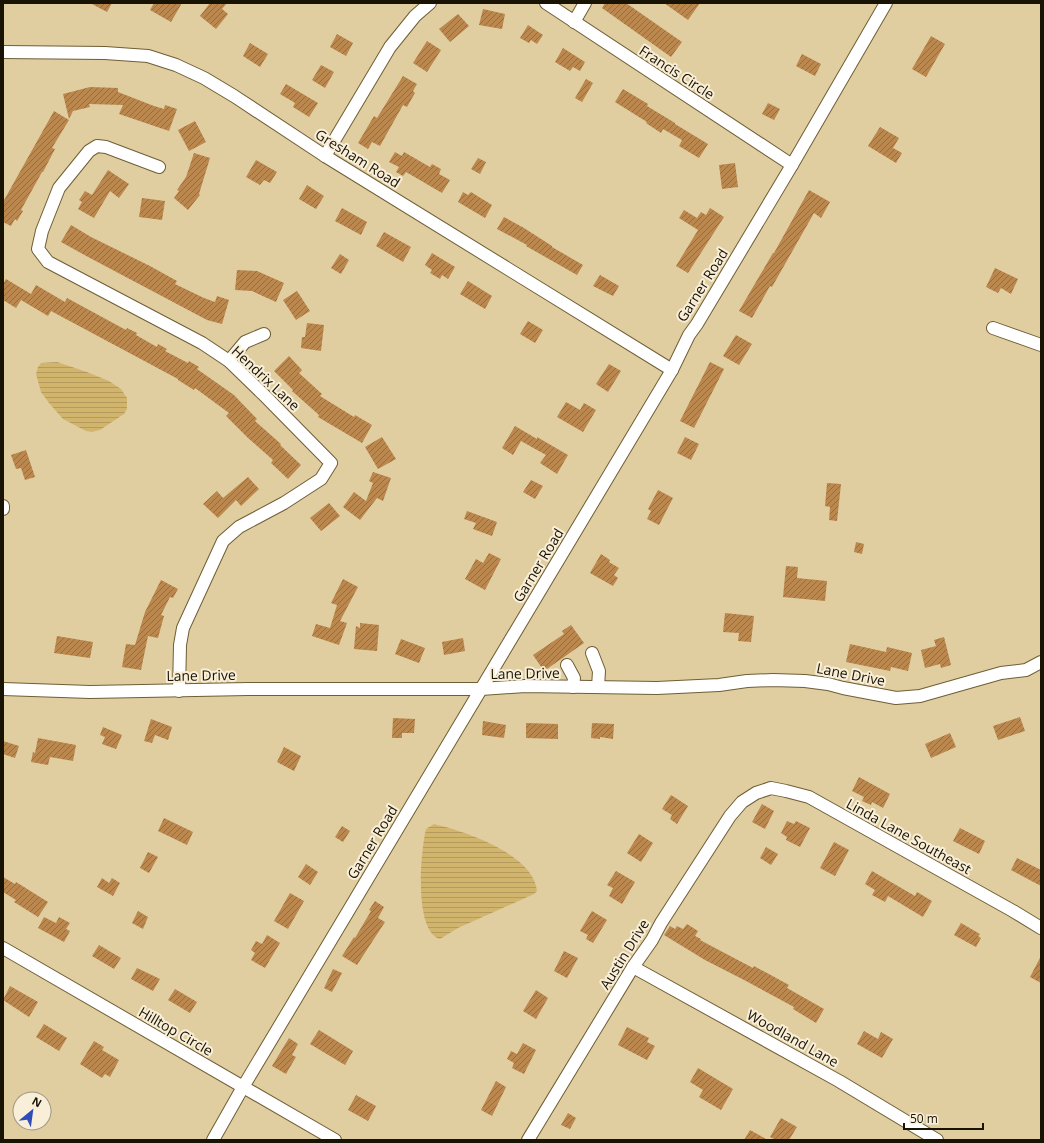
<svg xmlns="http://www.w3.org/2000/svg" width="1044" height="1143" viewBox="0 0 1044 1143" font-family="'Open Sans',sans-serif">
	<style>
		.water { fill: url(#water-rules) }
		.building { fill: url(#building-hatch) }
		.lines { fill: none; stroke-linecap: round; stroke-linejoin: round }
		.minor-casing { stroke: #6f5e35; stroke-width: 14 }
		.minor { stroke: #fff; stroke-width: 12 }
		.labels { text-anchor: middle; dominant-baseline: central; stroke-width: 4; stroke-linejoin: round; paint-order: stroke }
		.street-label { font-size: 14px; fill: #191303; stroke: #f9efd9 }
	</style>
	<defs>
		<pattern id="water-rules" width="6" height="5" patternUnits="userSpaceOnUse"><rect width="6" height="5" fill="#d2b56d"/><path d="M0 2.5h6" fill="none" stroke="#b49b5d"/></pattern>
		<pattern id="building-hatch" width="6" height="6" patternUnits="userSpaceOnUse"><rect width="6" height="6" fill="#ba874e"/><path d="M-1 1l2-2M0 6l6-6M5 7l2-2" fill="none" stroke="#966d3f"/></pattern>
	</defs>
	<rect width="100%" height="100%" fill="#e0cea1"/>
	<!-- water -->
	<g class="water">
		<path d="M57,362L87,372L109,381L121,389L127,398V409L124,414L100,430L92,432L86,431L63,419L49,403L41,392L36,374L38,367L41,363Z"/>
		<path d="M434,824C464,831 534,854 537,891L534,894L458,928L440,939C413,931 421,850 426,829Z"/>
	</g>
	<!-- building -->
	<g class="building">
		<path d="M90,3H112L107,12Z"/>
		<path d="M154,3H182L171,22L150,10Z"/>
		<path d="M210,3H227L222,9L228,14L216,29L200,16Z"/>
		<path d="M605,3H626L682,42L671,57L602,8Z"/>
		<path d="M664,3H700L688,20Z"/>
		<path d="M483,9L505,14L502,29L479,25Z"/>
		<path d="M458,14L469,26L450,42L439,29Z"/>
		<path d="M528,25L543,35L537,44L531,40L529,43L520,38Z"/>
		<path d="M337,34L353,43L346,56L330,47Z"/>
		<path d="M931,36L945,44L926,77L912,69Z"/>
		<path d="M427,41L441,50L427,72L413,63Z"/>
		<path d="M250,43L268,54L260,67L243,56Z"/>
		<path d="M563,48L585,62L580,71L573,67L570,71L555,62Z"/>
		<path d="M802,54L821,64L815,76L796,66Z"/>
		<path d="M321,65L334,72L325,88L312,80Z"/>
		<path d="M403,76L417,84L413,91L415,93L407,107L403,105L380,146L372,142L368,149L358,143L374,116L377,118Z"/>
		<path d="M586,79L593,83L582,102L575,98Z"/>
		<path d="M286,84L318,103L309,117L293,107L295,103L280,94Z"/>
		<path d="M90,87L118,88V92L154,106L164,109L165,105L177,109L169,131L119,114L123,105L89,104L90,107L73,111L69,119L63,94Z"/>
		<path d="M623,89L648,104L647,106L675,123V124L708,144L699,158L679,146L682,140L663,129L661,133L646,123L647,122L615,102Z"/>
		<path d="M768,103L780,109L774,120L762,114Z"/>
		<path d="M54,111L69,120L52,148L55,149L43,172H42L21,210L23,211L17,221L15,219L11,226L3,222V202Z"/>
		<path d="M195,121L206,142L189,151L178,130Z"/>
		<path d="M880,127L899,138L893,148L902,153L896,163L868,146Z"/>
		<path d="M395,152L402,156L404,152L430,167L432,164L441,169L439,174L450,180L442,193L406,172L403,176L396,172L399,167L389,162Z"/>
		<path d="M194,153L210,158L199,194L200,195L188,210L174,198L179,191L177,190L186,177Z"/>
		<path d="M478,158L486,162L480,174L471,169Z"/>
		<path d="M256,160L277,172L270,183L264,180L260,185L246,177Z"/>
		<path d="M735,163L738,187L722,189L719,165Z"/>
		<path d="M108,170L129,184L119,198L110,191L94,218L78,209L82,202L79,200L85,191L92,195Z"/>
		<path d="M307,185L324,196L316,209L299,199Z"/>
		<path d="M809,190L830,202L821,218L814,213L772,287L770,286L752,318L739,311L773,253H774Z"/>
		<path d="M463,192L468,195L471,192L492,205L485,218L458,202Z"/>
		<path d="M142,198L165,201L162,220L139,217Z"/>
		<path d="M342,208L367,222L361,235L335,221Z"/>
		<path d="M710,208L724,217L688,273L676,266L698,230L679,218L684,210L697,218L701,212L706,215Z"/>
		<path d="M504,217L524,228L552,246V247L583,265L577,275L526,246L527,245L497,229Z"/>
		<path d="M71,225L91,237L150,266L177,281L175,284L204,298L215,302L217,296L229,300L222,324L207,320L90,258L61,242Z"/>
		<path d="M384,232L411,247L403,262L376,246Z"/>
		<path d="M432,253L455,267L448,279L442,275L440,279L430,273L432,270L425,265Z"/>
		<path d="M340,254L349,260L341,274L331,268Z"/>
		<path d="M995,268L1018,279L1011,294L1001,288L998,293L986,287Z"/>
		<path d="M237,270L257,271L284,283L276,302L252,291L235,290Z"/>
		<path d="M600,275L619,286L613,296L593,286Z"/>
		<path d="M6,279L31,294L36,285L65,302L67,298L126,330L127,328L137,333L136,335L157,347L158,344L167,349L165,351L188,363L189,361L199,367L197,369L234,395L257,419L255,421L281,444L280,445L301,465L288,479L271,463L273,460L248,438L226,416L229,413L195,388L194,390L178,380V379L51,311L48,316L21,300L16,308L3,300V284Z"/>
		<path d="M468,281L492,296L485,309L460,294Z"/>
		<path d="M297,291L310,311L296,320L283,300Z"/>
		<path d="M528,321L543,330L535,343L520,334Z"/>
		<path d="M307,323L324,325L321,351L301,348L302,337H305Z"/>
		<path d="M736,335L752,344L739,365L723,356Z"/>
		<path d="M289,356L302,370L299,373L322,394L320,396L354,417L355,415L372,425L362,443L318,417L319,415L292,391L293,390L274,371Z"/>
		<path d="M710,362L724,369L694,428L680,421Z"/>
		<path d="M609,364L621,371L608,392L596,384Z"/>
		<path d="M566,402L580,410L584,403L596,410L583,432L557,417Z"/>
		<path d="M515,426L537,439V437L568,455L557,474L540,463L546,455L521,441L513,455L502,448Z"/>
		<path d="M382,437L396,459L378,469L365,447Z"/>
		<path d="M685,437L699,444L691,460L677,453Z"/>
		<path d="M26,450L35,477L25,480L21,468L16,469L11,455Z"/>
		<path d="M373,472L391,478L383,501L377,498L360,520L343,507L354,492L366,501L373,483L369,481Z"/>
		<path d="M248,477L259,489L241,506L236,500L218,518L203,504L217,491L223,498Z"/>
		<path d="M531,480L543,486L535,499L523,492Z"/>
		<path d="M827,483L841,484L837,521L829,520L830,507L825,506Z"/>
		<path d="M658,490L673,498L659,525L647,519L651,511L648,509Z"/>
		<path d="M329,503L340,516L321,531L310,518Z"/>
		<path d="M467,511L497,522L492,536L473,529L476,523L464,519Z"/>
		<path d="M856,542L864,544L862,554L854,552Z"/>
		<path d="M489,553L501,559L485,590L465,579L476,559L483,563Z"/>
		<path d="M601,554L610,560L609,562L619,568L614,575L618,578L613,586L590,573Z"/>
		<path d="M786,566L798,567L797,578L827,581L825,601L783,597Z"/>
		<path d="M343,579L358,587L340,621L347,623L339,645L312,636L316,624L330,628L337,605L331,603Z"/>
		<path d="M161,580L178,589L173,598L170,597L161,615L164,616L158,638L148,636L141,670L122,667L126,644L135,645L145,612Z"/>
		<path d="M725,613L754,616L751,642L738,641L739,633L723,632Z"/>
		<path d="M360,623L379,625L377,651L354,649L356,626L360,628Z"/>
		<path d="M571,625L584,643L544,671L533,655L564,634L562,631Z"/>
		<path d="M57,636L93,642L90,658L54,653Z"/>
		<path d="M944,637L951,665L941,668L940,664L925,668L921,650L936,646L934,640Z"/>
		<path d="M463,638L465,651L444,655L442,642Z"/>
		<path d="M401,639L425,648L419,663L395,654Z"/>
		<path d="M850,644L886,652L887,647L912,653L908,671L891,667L890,671L846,662Z"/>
		<path d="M1020,717L1025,731L998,740L993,726Z"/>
		<path d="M393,718L415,719L414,733H402V738H392Z"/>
		<path d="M151,719L172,727L168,740L155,735L152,743L144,741Z"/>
		<path d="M483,721L506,725L504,738L482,735Z"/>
		<path d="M526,723L558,724V739L526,738Z"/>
		<path d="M592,723L614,724L613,739L600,737V739L591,738Z"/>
		<path d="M103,727L122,735L116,749L102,744L105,737L100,735Z"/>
		<path d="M950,733L956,747L931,758L925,744Z"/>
		<path d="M38,738L76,745L73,761L50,757L48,765L31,762L33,752L35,753Z"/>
		<path d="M3,741L19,746L15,758L3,754Z"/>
		<path d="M284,747L301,756L294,771L277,762Z"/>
		<path d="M859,777L890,794L883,808L872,802L871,805L862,801L864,797L852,791Z"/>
		<path d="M671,795L688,806L677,824L670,819L672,815L662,809Z"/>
		<path d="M762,804L774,811L765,829L752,822Z"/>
		<path d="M164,818L193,832L187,845L158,831Z"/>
		<path d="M787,821L794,824L796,821L810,828L800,847L786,840L787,837L781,833Z"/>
		<path d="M342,826L350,831L343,842L335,837Z"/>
		<path d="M960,828L985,841L979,854L953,841Z"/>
		<path d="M639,834L653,843L641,862L627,853Z"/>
		<path d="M834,842L849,850L835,876L820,868Z"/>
		<path d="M766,847L778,854L771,865L760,858Z"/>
		<path d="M148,852L158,857L149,873L140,868Z"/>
		<path d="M1017,858L1041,870V886L1011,870Z"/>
		<path d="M306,864L318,872L310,885L298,877Z"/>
		<path d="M616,871L635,882L622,904L609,896L613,888L607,885Z"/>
		<path d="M872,871L915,896L917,892L932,901L923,917L888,896L885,902L872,895L875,890L865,884Z"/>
		<path d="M3,877L15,884L16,882L48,902L38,917L14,902L16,900L3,892Z"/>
		<path d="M102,878L109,883L112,878L120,883L113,896L97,887Z"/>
		<path d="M290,893L304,901L288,929L274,921Z"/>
		<path d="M375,901L384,907L378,918L385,922L357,965L342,956L354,937L355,938L371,911L369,910Z"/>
		<path d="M138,911L148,917L143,929L132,923Z"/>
		<path d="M592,911L607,920L593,943L586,939L588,935L580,931Z"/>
		<path d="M44,917L56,923L59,917L70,923L66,929L70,931L64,942L38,928Z"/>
		<path d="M961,923L980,934L978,936L981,938L976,947L954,935Z"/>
		<path d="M687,924L698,931L695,936L701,939L700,940L753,968L754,966L789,985L787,988L824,1009L816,1023L793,1009L794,1007L746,981L705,960L664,935L670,926L675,929L677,926L683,929Z"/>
		<path d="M267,935L280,943L265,968L251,960L255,953L251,950L256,941L262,944Z"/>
		<path d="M99,945L121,958L114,969L92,956Z"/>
		<path d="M564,951L578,958L567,978L554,971Z"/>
		<path d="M1041,956V983L1030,977Z"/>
		<path d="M137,968L160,979L153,991L131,979Z"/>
		<path d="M333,969L342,973L332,992L324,988Z"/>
		<path d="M10,986L38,1002L29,1017L3,1000Z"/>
		<path d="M175,989L197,1002L190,1013L168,1000Z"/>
		<path d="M536,990L548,998L536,1019L523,1011Z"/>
		<path d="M44,1024L67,1038L59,1051L36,1037Z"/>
		<path d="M627,1027L649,1038L647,1042L655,1046L647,1060L618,1045Z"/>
		<path d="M319,1030L353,1051L345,1065L310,1044Z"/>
		<path d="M864,1031L878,1039L881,1032L893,1039L882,1058L857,1044Z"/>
		<path d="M289,1038L298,1044L292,1055L296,1057L286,1074L272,1066Z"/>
		<path d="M94,1041L104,1047L102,1050L119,1060L110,1077L105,1074L102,1078L80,1064Z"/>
		<path d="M523,1043L536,1050L524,1074L512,1068L514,1063L507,1059L511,1051L517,1054Z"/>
		<path d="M698,1068L733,1089L721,1110L699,1097L703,1090L690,1082Z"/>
		<path d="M496,1081L506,1087L492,1116L481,1110Z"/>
		<path d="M356,1095L376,1106L368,1121L348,1110Z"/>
		<path d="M568,1113L576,1118L570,1129L561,1125Z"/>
		<path d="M781,1118L797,1127L789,1140H776L770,1137Z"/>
		<path d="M750,1130L768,1140H744Z"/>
	</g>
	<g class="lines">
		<!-- minor casing -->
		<g class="minor-casing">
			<g id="minor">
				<path d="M546,3L792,165"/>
				<path d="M574,22L585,3"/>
				<path d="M3,52L105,53L148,56L176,65L204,78L234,96L325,156L672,370"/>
				<path d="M325,156L390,47L415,16L430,3"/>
				<path d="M159,167L106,147L97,146L89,151L59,188L42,231L38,249L48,262L202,343L229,361L265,396L331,463L321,479L284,503L239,527L223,541L183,628L180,645L179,691"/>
				<path d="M993,328L1041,345"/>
				<path d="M229,361L245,342L264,334"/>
				<path d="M3,506V509"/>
				<path d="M592,653L599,671L598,687"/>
				<path d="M567,665L574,678L573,687"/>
				<path d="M3,689L90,692L248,689H481L525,686L657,688L719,685L747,681L773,680L805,681L828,684L843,688L896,698L920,696L1001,673L1026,670L1041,662"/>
				<path d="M3,948L335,1140"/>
				<path d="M633,967L839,1081L937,1140"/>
				<path d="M213,1140L243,1087L672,370L689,335L697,324L792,165L886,3"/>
				<path d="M528,1140L633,967L652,940L661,923L730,816L742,802L756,793L771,788L786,791L809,797L1013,911L1041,928"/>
			</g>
		</g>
		<!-- minor -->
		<use href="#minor" class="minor"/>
	</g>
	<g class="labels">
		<!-- street labels -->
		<g class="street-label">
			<text transform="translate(677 72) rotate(33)">Francis Circle</text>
			<text transform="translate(358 158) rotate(32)">Gresham Road</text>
			<text transform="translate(702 285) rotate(-58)">Garner Road</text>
			<text transform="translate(266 378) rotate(43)">Hendrix Lane</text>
			<text transform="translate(538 565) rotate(-59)">Garner Road</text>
			<text transform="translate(525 673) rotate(-1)">Lane Drive</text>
			<text transform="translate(851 674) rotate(11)">Lane Drive</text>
			<text transform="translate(201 675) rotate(-1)">Lane Drive</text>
			<text transform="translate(909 836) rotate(29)">Linda Lane Southeast</text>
			<text transform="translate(372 842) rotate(-59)">Garner Road</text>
			<text transform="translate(624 954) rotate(-58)">Austin Drive</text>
			<text transform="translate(176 1031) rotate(30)">Hilltop Circle</text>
			<text transform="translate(793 1038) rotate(29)">Woodland Lane</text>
		</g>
	</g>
	<!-- border -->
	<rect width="1044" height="1143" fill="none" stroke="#191303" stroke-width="8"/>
	<!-- north arrow -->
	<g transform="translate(32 1111) rotate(29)"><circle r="19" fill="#f9efd9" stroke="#9f9783"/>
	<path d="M0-3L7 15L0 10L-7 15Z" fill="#2f4cbd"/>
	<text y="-6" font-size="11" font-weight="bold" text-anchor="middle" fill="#191303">N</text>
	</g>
	<!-- scale -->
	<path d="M904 1123v6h79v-6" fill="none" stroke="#191303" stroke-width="2"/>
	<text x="910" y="1123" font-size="12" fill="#191303" stroke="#f9efd9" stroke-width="3" paint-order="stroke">50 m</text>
</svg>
